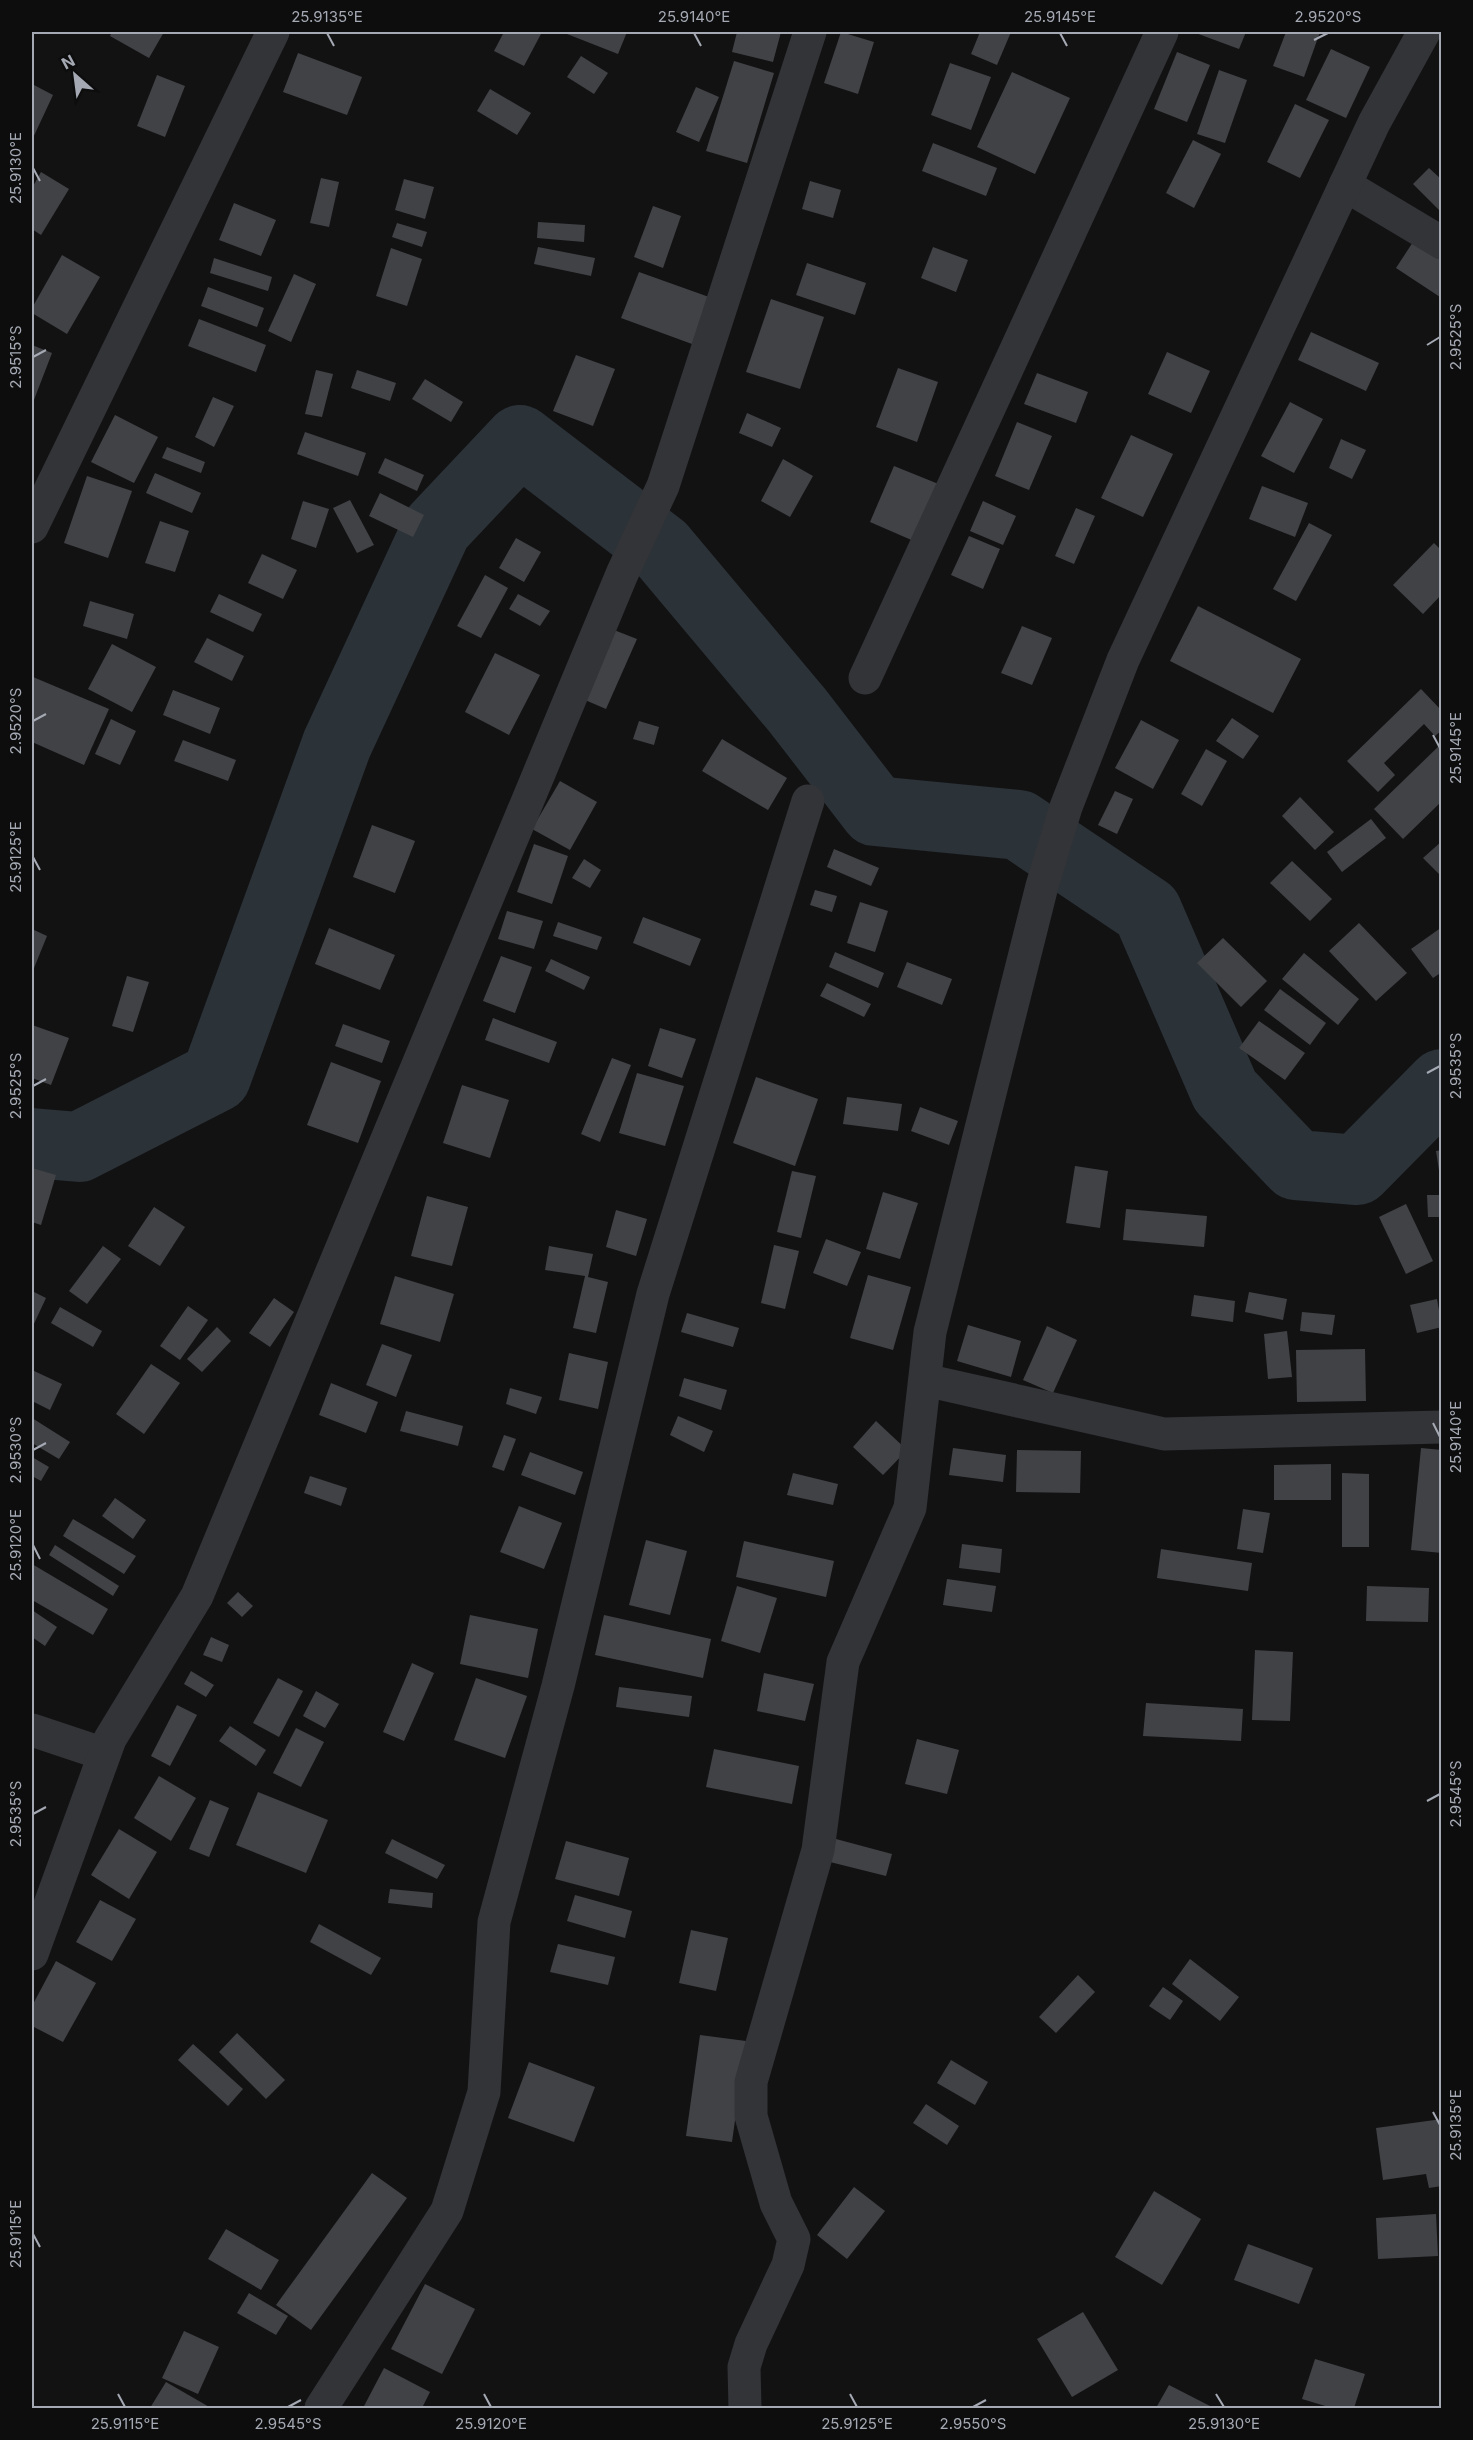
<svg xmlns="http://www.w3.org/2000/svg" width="1473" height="2440" viewBox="0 0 1473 2440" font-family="Inter,sans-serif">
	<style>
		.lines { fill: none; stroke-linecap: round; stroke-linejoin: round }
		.river { stroke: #2b3238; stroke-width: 70 }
		.building { fill: #414246 }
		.minor { stroke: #333438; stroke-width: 33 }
		.ticks { fill: none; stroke: #a4a9b3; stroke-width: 2 }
		.neatline { fill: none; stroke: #a4a9b3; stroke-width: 2 }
		.ticks-label { font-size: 15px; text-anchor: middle; fill: #a4a9b3 }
	</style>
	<rect width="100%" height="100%" fill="#121213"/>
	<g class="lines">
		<!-- river -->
		<path class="river" d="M32,1143L79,1147L216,1077L337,744L437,528L520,440L661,548L797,710L875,811L1019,825L1147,911L1225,1091L1296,1165L1357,1170L1442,1084"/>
	</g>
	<!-- building -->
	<g class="building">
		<path d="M112,32H164L149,58L110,36Z"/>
		<path d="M504,32H542L524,66L494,51Z"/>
		<path d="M568,32H627L618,54L567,34Z"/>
		<path d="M737,32H781L773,62L732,52Z"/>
		<path d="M841,32L874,42L858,94L824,83Z"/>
		<path d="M980,32H1011L997,65L971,54Z"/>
		<path d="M1193,32H1246L1239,49Z"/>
		<path d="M1286,32H1320L1304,77L1273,66Z"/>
		<path d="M1331,49L1370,67L1346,118L1306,100Z"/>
		<path d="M1177,52L1210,65L1187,122L1154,109Z"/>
		<path d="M298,53L362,77L347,115L283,92Z"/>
		<path d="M581,56L608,73L594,94L567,77Z"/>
		<path d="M734,61L774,73L747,163L706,151Z"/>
		<path d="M950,63L991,77L971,130L931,115Z"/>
		<path d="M1219,70L1247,80L1225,143L1197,134Z"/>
		<path d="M1012,72L1070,98L1035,174L977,147Z"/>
		<path d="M157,75L185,86L165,137L137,126Z"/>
		<path d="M32,84L53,95L32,140Z"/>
		<path d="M696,87L719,97L699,142L676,132Z"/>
		<path d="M490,89L531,113L517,135L477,111Z"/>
		<path d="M1295,104L1329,120L1300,178L1267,162Z"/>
		<path d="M1193,140L1221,154L1194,208L1166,193Z"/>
		<path d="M933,143L997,168L986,196L922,171Z"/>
		<path d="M1429,168L1442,180V213L1413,184Z"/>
		<path d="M41,172L69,189L41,235L32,229V188Z"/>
		<path d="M321,178L339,182L329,227L310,223Z"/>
		<path d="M404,179L434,187L425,219L395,210Z"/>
		<path d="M810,181L841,190L833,218L802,209Z"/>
		<path d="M234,203L276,220L261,256L219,240Z"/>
		<path d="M653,206L681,216L663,268L634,257Z"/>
		<path d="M538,222L585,225L584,242L537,238Z"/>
		<path d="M397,223L427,232L422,247L392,237Z"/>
		<path d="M1413,242L1442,261L1440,297L1396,268Z"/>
		<path d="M538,247L595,258L591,276L534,264Z"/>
		<path d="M933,247L968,260L956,292L921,278Z"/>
		<path d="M391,248L422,259L407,306L376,296Z"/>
		<path d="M62,255L100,277L67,334L32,313V308Z"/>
		<path d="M214,258L272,277L268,291L210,273Z"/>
		<path d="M807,263L866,283L855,315L796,295Z"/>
		<path d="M639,272L709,297L692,344L621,318Z"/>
		<path d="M294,274L316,284L291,342L268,331Z"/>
		<path d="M208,287L264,308L257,327L201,306Z"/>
		<path d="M771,299L824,317L800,389L746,372Z"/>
		<path d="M199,319L266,345L256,372L188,346Z"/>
		<path d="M1311,332L1379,363L1366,391L1298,360Z"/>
		<path d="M32,345L52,353L32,405Z"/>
		<path d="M1167,352L1210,371L1191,413L1148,394Z"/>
		<path d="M576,355L615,369L593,426L553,411Z"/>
		<path d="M898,368L938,382L917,442L876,427Z"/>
		<path d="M316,370L333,374L322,417L305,414Z"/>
		<path d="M357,370L396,383L390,401L351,388Z"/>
		<path d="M1037,373L1088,392L1076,423L1024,404Z"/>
		<path d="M425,379L463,402L451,422L412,399Z"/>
		<path d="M213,397L234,406L214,447L195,437Z"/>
		<path d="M1290,402L1323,419L1294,473L1261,456Z"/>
		<path d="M747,413L781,428L772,447L739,433Z"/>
		<path d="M115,415L158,437L134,483L91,462Z"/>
		<path d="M1017,422L1052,436L1029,490L995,476Z"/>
		<path d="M305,432L366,453L358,476L297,454Z"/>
		<path d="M1131,435L1173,454L1143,517L1101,498Z"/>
		<path d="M1341,439L1366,450L1352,479L1329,468Z"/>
		<path d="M167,447L205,462L201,473L162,458Z"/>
		<path d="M385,458L424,475L417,491L378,473Z"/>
		<path d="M783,459L813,476L790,517L761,501Z"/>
		<path d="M894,466L941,485L916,542L870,522Z"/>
		<path d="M155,473L201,493L192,513L146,493Z"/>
		<path d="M87,476L132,491L108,558L64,543Z"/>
		<path d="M1262,486L1308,503L1295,537L1249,519Z"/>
		<path d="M380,493L424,515L413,537L369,516Z"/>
		<path d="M350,500L374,545L357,553L333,508Z"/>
		<path d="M303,501L329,509L316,548L291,539Z"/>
		<path d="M983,501L1016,516L1003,545L970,531Z"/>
		<path d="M1076,508L1095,516L1074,564L1055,556Z"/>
		<path d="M160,521L189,531L175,572L145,563Z"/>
		<path d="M1309,523L1332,535L1296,601L1273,589Z"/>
		<path d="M969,536L1000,549L983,589L951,575Z"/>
		<path d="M516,538L541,552L524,582L499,568Z"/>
		<path d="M1434,543L1442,551V594L1423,614L1393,585Z"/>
		<path d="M262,554L297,570L283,599L248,583Z"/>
		<path d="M485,575L508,588L481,638L457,626Z"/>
		<path d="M219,594L262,614L253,632L210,612Z"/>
		<path d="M518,594L550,611L540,626L509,609Z"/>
		<path d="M90,601L134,614L127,639L83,626Z"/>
		<path d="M1198,606L1301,659L1273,713L1170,661Z"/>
		<path d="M1022,626L1052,638L1032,685L1001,673Z"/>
		<path d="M614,630L637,639L606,709L585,700Z"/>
		<path d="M207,638L244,656L232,681L194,662Z"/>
		<path d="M112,644L156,667L132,712L88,689Z"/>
		<path d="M495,653L540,675L509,735L465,712Z"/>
		<path d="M33,677L109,709L84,765L32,742Z"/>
		<path d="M1421,689L1442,711V730L1435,736L1424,724L1384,763L1395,775L1378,792L1347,761Z"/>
		<path d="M173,690L220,708L210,734L163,715Z"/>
		<path d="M1232,718L1259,736L1243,759L1216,741Z"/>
		<path d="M111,719L136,731L120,765L95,754Z"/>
		<path d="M1141,720L1179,740L1153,789L1115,768Z"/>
		<path d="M639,721L659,727L654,745L633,739Z"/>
		<path d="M722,739L787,778L768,810L702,771Z"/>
		<path d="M183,740L236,760L228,781L174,761Z"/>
		<path d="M1442,743V801L1403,839L1374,809Z"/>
		<path d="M1206,749L1227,761L1202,806L1181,794Z"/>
		<path d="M560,781L597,802L570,850L532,829Z"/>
		<path d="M1115,791L1133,799L1117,834L1098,825Z"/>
		<path d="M1300,797L1334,832L1315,850L1282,816Z"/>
		<path d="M1371,819L1386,838L1342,872L1327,852Z"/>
		<path d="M372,825L415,841L395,893L353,877Z"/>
		<path d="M1442,841V877L1423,858Z"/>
		<path d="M534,844L568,856L552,904L517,892Z"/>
		<path d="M834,849L879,868L871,886L827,867Z"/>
		<path d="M584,859L601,870L590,888L572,878Z"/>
		<path d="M1292,861L1332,899L1310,921L1270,883Z"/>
		<path d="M815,890L837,896L832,912L810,905Z"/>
		<path d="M860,902L888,911L875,952L847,943Z"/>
		<path d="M507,911L543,921L534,949L498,939Z"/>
		<path d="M643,917L701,939L690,966L633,943Z"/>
		<path d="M558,922L602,937L597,950L553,936Z"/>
		<path d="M1359,923L1407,973L1376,1001L1329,951Z"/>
		<path d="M1442,927V972L1433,978L1411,949Z"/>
		<path d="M329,928L395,955L380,990L315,964Z"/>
		<path d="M32,929L47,936L32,973Z"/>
		<path d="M1223,938L1267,981L1241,1007L1197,963Z"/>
		<path d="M835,952L884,973L878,988L829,967Z"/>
		<path d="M1304,953L1359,999L1338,1025L1282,979Z"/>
		<path d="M501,956L532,967L515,1013L483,1001Z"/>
		<path d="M551,959L590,977L584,990L545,971Z"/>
		<path d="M907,962L952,979L942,1005L897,987Z"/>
		<path d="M127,976L149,982L133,1032L112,1026Z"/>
		<path d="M827,983L871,1004L864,1017L820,996Z"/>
		<path d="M1280,989L1326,1023L1310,1045L1264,1010Z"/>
		<path d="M493,1018L557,1042L549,1063L485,1040Z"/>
		<path d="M1259,1021L1305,1053L1285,1080L1239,1048Z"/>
		<path d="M343,1024L390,1041L382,1063L335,1046Z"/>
		<path d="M32,1025L69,1038L51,1085L32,1078Z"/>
		<path d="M660,1028L696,1039L682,1078L648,1066Z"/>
		<path d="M612,1058L631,1065L600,1142L581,1134Z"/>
		<path d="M331,1062L381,1081L358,1143L307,1125Z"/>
		<path d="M637,1073L684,1086L665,1146L619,1133Z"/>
		<path d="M756,1077L818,1099L795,1166L733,1143Z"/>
		<path d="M462,1085L509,1100L490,1158L443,1143Z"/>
		<path d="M847,1097L902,1104L898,1131L843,1124Z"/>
		<path d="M920,1107L958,1121L949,1145L911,1131Z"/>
		<path d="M1442,1150V1177H1440L1436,1151Z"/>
		<path d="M1075,1166L1108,1171L1100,1228L1066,1223Z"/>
		<path d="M32,1168L56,1175L41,1225L32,1222Z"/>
		<path d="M792,1171L816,1176L801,1238L777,1232Z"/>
		<path d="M883,1192L918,1203L900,1259L866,1249Z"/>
		<path d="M1427,1195H1442V1217H1428Z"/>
		<path d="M427,1196L468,1207L452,1266L411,1256Z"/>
		<path d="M1406,1204L1433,1261L1406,1274L1379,1217Z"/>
		<path d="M154,1207L185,1227L160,1266L128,1246Z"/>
		<path d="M1126,1209L1207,1216L1204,1247L1123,1240Z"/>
		<path d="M616,1210L647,1219L636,1256L606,1247Z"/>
		<path d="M826,1239L861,1252L847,1286L813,1273Z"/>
		<path d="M774,1245L799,1251L785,1309L761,1303Z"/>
		<path d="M103,1246L121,1259L87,1304L69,1291Z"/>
		<path d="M549,1246L593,1254L588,1277L608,1282L596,1333L573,1328L585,1276L545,1270Z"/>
		<path d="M868,1275L911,1287L893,1350L850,1338Z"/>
		<path d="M395,1276L454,1294L440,1342L380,1324Z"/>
		<path d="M32,1291L46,1298L32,1328Z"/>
		<path d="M1249,1292L1287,1299L1283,1320L1245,1312Z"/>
		<path d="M1194,1295L1235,1301L1233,1322L1191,1316Z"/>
		<path d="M274,1298L294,1312L270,1347L249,1333Z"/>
		<path d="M1437,1299L1442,1327L1417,1333L1410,1305Z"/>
		<path d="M188,1306L208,1320L180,1360L160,1346Z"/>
		<path d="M60,1307L102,1331L93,1347L51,1323Z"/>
		<path d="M1302,1312L1335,1315L1332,1335L1300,1331Z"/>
		<path d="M687,1313L739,1328L733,1347L681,1332Z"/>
		<path d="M968,1325L1021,1341L1011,1377L957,1361Z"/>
		<path d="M1047,1326L1077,1340L1053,1393L1023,1380Z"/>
		<path d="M217,1327L231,1341L202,1372L187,1359Z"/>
		<path d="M1287,1331L1292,1377L1268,1379L1264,1334Z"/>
		<path d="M382,1344L412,1355L396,1397L366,1385Z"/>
		<path d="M1365,1349L1366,1401L1297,1402L1296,1350Z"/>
		<path d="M569,1353L608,1362L598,1409L559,1400Z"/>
		<path d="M151,1364L180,1383L144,1434L116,1414Z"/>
		<path d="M32,1370L62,1384L50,1410L32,1401Z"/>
		<path d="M684,1378L727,1390L721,1410L679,1396Z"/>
		<path d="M331,1383L378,1402L366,1433L319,1415Z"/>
		<path d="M510,1388L542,1397L536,1414L506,1404Z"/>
		<path d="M406,1411L463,1426L458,1446L400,1431Z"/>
		<path d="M678,1416L713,1431L704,1452L670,1435Z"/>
		<path d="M32,1418L70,1442L59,1459L32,1443Z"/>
		<path d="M876,1421L907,1450L883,1475L853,1447Z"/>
		<path d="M504,1435L516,1439L504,1471L492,1467Z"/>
		<path d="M953,1448L1006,1455L1003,1482L949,1475Z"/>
		<path d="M1421,1448L1442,1450V1553L1411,1550Z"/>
		<path d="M1017,1450L1081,1451L1080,1493L1016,1492Z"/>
		<path d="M530,1452L583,1472L575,1495L521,1475Z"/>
		<path d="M32,1457L49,1467L41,1481L32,1476Z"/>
		<path d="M1331,1464V1500H1274V1465Z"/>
		<path d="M793,1473L838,1484L833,1505L787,1495Z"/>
		<path d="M1342,1473L1369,1474V1547H1342Z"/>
		<path d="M310,1476L347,1488L341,1506L304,1493Z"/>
		<path d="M115,1498L146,1520L133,1539L102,1516Z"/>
		<path d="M519,1506L562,1523L544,1569L500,1552Z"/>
		<path d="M1243,1509L1270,1513L1263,1553L1237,1549Z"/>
		<path d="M73,1519L136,1556L124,1574L63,1536Z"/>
		<path d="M646,1540L687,1551L670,1615L629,1605Z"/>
		<path d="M744,1541L834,1561L826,1597L736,1577Z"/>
		<path d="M962,1544L1002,1549L1000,1573L959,1568Z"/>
		<path d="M55,1545L119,1586L113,1596L49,1555Z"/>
		<path d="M1161,1549L1252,1563L1248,1591L1157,1578Z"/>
		<path d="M32,1564L108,1609L93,1635L32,1600Z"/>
		<path d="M947,1579L996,1586L992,1612L943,1605Z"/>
		<path d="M737,1586L777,1598L760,1653L721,1641Z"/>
		<path d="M1367,1586L1429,1588L1428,1622L1366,1621Z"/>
		<path d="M238,1592L253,1606L242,1617L227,1603Z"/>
		<path d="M32,1610L57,1627L45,1646L32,1637Z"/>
		<path d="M470,1615L538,1629L528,1678L460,1664Z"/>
		<path d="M604,1615L711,1639L703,1678L595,1655Z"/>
		<path d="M211,1637L229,1645L222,1662L203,1655Z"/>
		<path d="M1255,1650L1293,1652L1290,1721L1252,1720Z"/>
		<path d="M412,1663L434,1673L404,1741L383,1732Z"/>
		<path d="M191,1671L214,1685L206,1697L184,1684Z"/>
		<path d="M764,1673L814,1684L805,1721L757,1711Z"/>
		<path d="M278,1678L303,1691L279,1737L253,1723Z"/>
		<path d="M476,1678L527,1696L505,1758L454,1740Z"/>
		<path d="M619,1687L692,1696L689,1717L616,1707Z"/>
		<path d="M316,1691L339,1704L325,1728L303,1716Z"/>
		<path d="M1146,1703L1243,1709L1241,1741L1143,1736Z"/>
		<path d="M177,1705L197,1715L170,1766L151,1756Z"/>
		<path d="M230,1726L266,1750L256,1766L219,1741Z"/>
		<path d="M296,1728L324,1742L301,1787L273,1773Z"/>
		<path d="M917,1739L959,1750L947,1794L905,1784Z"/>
		<path d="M714,1749L799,1766L792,1804L706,1787Z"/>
		<path d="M159,1776L196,1798L171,1841L134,1818Z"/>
		<path d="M258,1792L328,1820L306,1873L236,1845Z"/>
		<path d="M210,1800L229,1808L209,1857L189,1849Z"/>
		<path d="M119,1829L157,1852L129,1899L91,1875Z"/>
		<path d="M392,1839L445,1865L437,1879L385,1853Z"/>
		<path d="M836,1839L892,1854L886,1876L830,1862Z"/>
		<path d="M566,1841L629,1858L619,1896L555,1879Z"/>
		<path d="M390,1889L433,1893L432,1908L388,1903Z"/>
		<path d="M575,1895L632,1911L625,1938L567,1921Z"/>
		<path d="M100,1900L136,1919L112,1961L76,1942Z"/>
		<path d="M319,1924L381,1958L371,1975L310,1942Z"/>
		<path d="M691,1930L728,1938L716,1991L679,1983Z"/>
		<path d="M558,1944L615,1957L608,1985L550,1972Z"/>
		<path d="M1190,1959L1239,1997L1220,2021L1172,1984Z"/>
		<path d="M56,1961L96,1983L63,2042L32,2026V2006Z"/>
		<path d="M1078,1975L1095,1992L1056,2033L1039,2017Z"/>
		<path d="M1163,1987L1183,2001L1170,2020L1149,2006Z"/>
		<path d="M237,2033L285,2080L266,2099L219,2052Z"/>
		<path d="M700,2035L746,2041L732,2142L686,2136Z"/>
		<path d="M193,2044L243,2089L228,2106L178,2060Z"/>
		<path d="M951,2060L988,2082L975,2105L937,2083Z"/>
		<path d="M529,2062L595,2087L574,2142L508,2118Z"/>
		<path d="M926,2104L959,2126L947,2145L913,2123Z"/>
		<path d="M1442,2119V2186L1429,2188L1426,2174L1383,2180L1376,2128Z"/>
		<path d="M372,2173L407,2198L311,2330L276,2305Z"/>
		<path d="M854,2187L885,2211L847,2259L817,2235Z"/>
		<path d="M1154,2191L1201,2219L1162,2285L1115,2257Z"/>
		<path d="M1436,2214L1438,2256L1378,2259L1376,2218Z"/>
		<path d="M226,2229L279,2260L261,2290L208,2259Z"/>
		<path d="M1248,2244L1313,2268L1299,2304L1234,2280Z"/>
		<path d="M425,2284L475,2309L442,2374L391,2349Z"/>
		<path d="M249,2293L288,2316L276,2335L237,2313Z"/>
		<path d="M1083,2312L1118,2370L1072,2397L1037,2339Z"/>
		<path d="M184,2331L219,2347L198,2394L162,2378Z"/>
		<path d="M1315,2359L1365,2374L1354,2408H1332L1302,2399Z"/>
		<path d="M384,2368L430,2392L422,2408H363Z"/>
		<path d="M166,2382L211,2408H150Z"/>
		<path d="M1169,2385L1210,2406L1209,2408H1156Z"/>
	</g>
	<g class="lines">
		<!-- minor -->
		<g class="minor">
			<path d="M1345,185L1442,243"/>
			<path d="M32,527L273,32"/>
			<path d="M865,678L1162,32"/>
			<path d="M925,1380L1164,1434L1442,1427"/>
			<path d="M32,1730L104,1754"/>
			<path d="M32,1954L110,1739L197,1596L622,574L663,486L810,32"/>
			<path d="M321,2408L447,2211L484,2092L494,1922L558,1686L653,1294L808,801"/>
			<path d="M745,2408L744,2367L751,2344L788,2265L794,2239L776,2203L751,2116V2082L818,1850L843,1662L910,1508L930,1332L1042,886L1066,807L1123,660L1374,123L1424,32"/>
		</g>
	</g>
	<!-- ticks -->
	<path class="ticks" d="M327,33L334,46M694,33L701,46M1060,33L1067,46M1314,40L1328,33M33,168L40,181M1427,345L1440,337M33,357L46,350M33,721L46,714M1433,735L1440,748M33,857L40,870M1427,1073L1440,1066M33,1086L46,1079M1433,1423L1440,1437M33,1450L46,1443M33,1545L40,1559M1427,1801L1440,1794M33,1814L46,1807M1433,2112L1440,2125M33,2234L40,2247M118,2394L125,2407M484,2394L491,2407M850,2394L857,2407M1216,2394L1224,2407M288,2407L301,2400M973,2407L986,2400"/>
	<!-- border -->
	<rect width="1473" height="2440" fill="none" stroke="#0d0d0e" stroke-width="66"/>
	<!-- north arrow -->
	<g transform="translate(75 75) rotate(332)" stroke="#0d0d0e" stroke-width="4.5" paint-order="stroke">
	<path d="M0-4.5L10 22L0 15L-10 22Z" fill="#a4a9b3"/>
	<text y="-9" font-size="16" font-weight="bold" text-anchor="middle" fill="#a4a9b3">N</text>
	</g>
	<rect x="33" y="33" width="1407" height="2374" class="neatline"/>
	<g class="ticks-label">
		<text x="327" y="22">25.9135°E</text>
		<text x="694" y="22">25.9140°E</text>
		<text x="1060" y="22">25.9145°E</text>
		<text x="1328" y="22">2.9520°S</text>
		<text transform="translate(16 168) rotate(-90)" y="5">25.9130°E</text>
		<text transform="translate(1456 337) rotate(-90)" y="5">2.9525°S</text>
		<text transform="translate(16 357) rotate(-90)" y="5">2.9515°S</text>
		<text transform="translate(16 721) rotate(-90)" y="5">2.9520°S</text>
		<text transform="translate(1456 748) rotate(-90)" y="5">25.9145°E</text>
		<text transform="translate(16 857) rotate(-90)" y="5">25.9125°E</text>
		<text transform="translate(1456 1066) rotate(-90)" y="5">2.9535°S</text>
		<text transform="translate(16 1086) rotate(-90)" y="5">2.9525°S</text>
		<text transform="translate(1456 1437) rotate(-90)" y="5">25.9140°E</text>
		<text transform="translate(16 1450) rotate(-90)" y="5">2.9530°S</text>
		<text transform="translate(16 1545) rotate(-90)" y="5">25.9120°E</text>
		<text transform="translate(1456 1794) rotate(-90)" y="5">2.9545°S</text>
		<text transform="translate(16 1814) rotate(-90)" y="5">2.9535°S</text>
		<text transform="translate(1456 2125) rotate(-90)" y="5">25.9135°E</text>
		<text transform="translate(16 2234) rotate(-90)" y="5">25.9115°E</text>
		<text x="125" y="2429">25.9115°E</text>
		<text x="288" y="2429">2.9545°S</text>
		<text x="491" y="2429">25.9120°E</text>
		<text x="857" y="2429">25.9125°E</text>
		<text x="973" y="2429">2.9550°S</text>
		<text x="1224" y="2429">25.9130°E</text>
	</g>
</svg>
